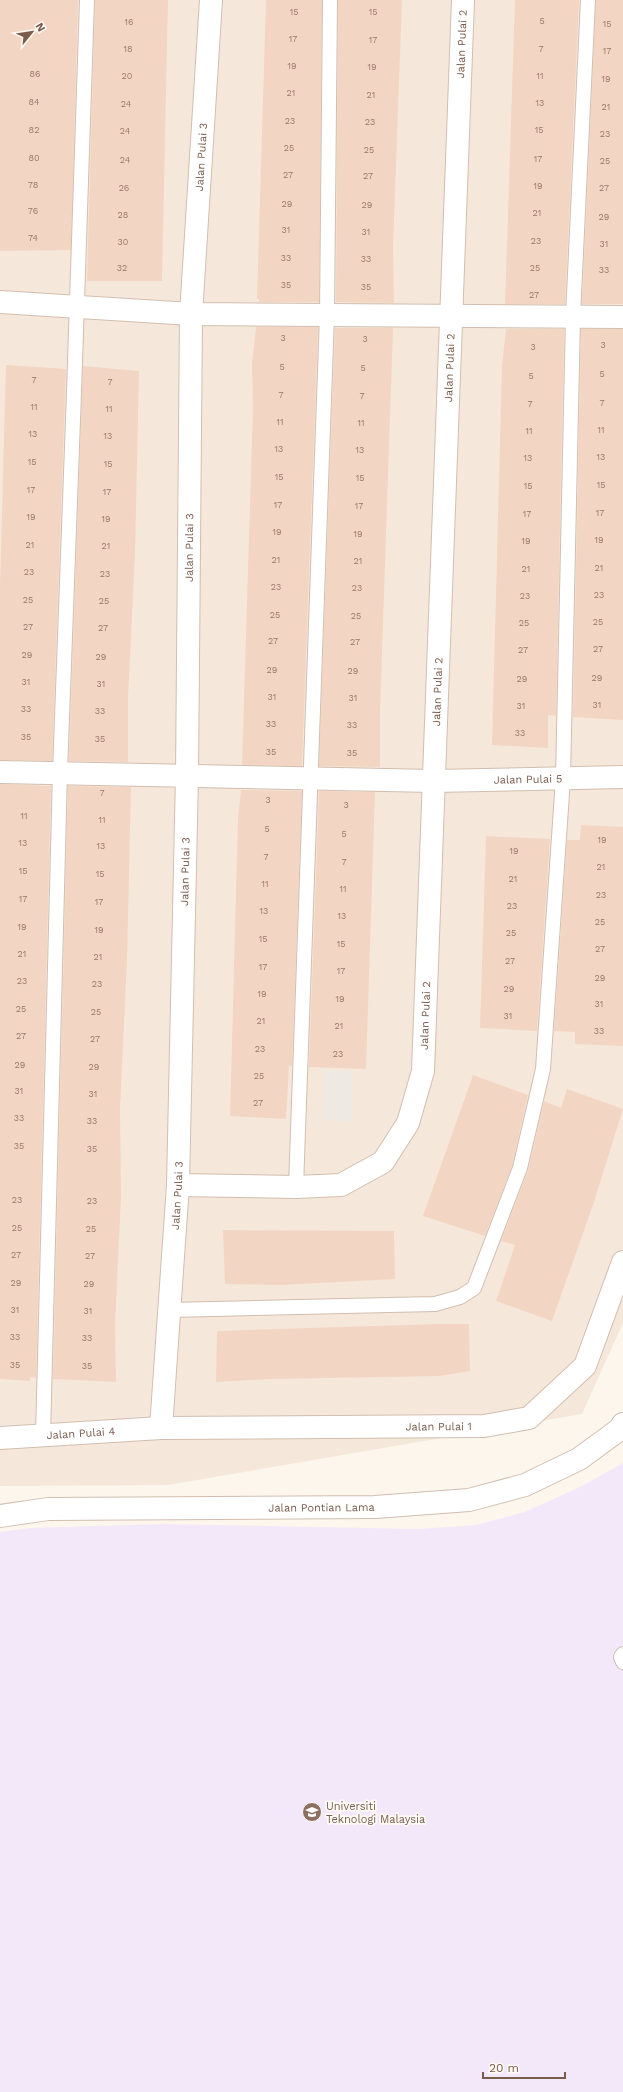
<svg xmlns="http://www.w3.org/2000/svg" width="623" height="2092" viewBox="0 0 623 2092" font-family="'Work Sans',sans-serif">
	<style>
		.residential { fill: #f5e8da }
		.industrial { fill: #efe9e4 }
		.education { fill: #f3e8fa }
		.building { fill: #f3d5c3 }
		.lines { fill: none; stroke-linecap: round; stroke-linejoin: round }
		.service-casing { stroke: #d1beb0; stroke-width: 16 }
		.minor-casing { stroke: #d1beb0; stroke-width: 24 }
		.tertiary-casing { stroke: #d1beb0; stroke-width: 24 }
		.service { stroke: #fff; stroke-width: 14 }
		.minor { stroke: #fff; stroke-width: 22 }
		.tertiary { stroke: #fff; stroke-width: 22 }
		.labels { text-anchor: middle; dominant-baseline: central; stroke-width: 3.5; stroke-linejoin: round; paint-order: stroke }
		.number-label { font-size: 9px; fill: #987a6a }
		.street-label { font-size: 11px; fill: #7a5c4d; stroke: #fffaf3 }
		.education-label { font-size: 11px; fill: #785e54; stroke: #fffaf3; text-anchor: start }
	</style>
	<rect width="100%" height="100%" fill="#fdf6ec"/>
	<!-- residential -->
	<path class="residential" d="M0,0H623V1323L582,1414L168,1485L0,1486Z"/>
	<!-- industrial -->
	<path class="industrial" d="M324,1070L353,1071L352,1122L323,1120Z"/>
	<!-- education -->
	<path class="education" d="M623,1463V2092H0V1532L30,1528L164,1524L418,1529L476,1525L525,1512L582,1486Z"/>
	<!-- building -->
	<g class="building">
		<path d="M0,0H78L71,250L0,251Z"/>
		<path d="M95,0H168L162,281H87Z"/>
		<path d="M266,0H322L319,302H259V299H257Z"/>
		<path d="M338,0H402L393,247L394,303L336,302Z"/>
		<path d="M515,0H579L565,304H505Z"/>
		<path d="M596,0H623V304H582Z"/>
		<path d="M256,327H318L302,766L242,765L253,407L252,364Z"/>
		<path d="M335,328H393L380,713V767L319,766Z"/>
		<path d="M506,329H564L556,716L548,715V748L492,745L502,366Z"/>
		<path d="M581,329H623V720L573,717Z"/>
		<path d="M6,365L66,369L52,761L0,760V586Z"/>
		<path d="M83,366L139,371L135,553L128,698V762L69,761Z"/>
		<path d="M0,784L51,786L36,1378L30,1377V1381L0,1379Z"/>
		<path d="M68,786L131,787L127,960L120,1109L121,1196L115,1326L116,1382L53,1379Z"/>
		<path d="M241,790L302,791L292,1066H289L286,1119L230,1116L238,819Z"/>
		<path d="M319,791L375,792L366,1069L309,1067Z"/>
		<path d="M581,825L623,827V1046L575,1044V1032L554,1031L567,840H580Z"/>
		<path d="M486,836L550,839L537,1031L480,1028Z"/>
		<path d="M473,1075L528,1095L512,1166L485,1236L423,1216Z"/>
		<path d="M567,1089L623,1109L593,1205L552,1321L496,1301L515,1245L501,1241L528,1171L544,1101L561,1108Z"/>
		<path d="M223,1230L394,1231L395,1279L281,1285L225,1284Z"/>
		<path d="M439,1324H469L470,1371L439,1376L272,1379L216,1382L217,1331Z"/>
	</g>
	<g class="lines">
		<!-- service casing -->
		<g class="service-casing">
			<g id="service">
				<path d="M296,1187L327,315L330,0"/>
				<path d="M169,1310L435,1304L460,1297L474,1288L520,1168L543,1069L563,779L573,316L588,0"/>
				<path d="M43,1436C50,1215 53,993 60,772C69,515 80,257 87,0"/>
				<path d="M623,1654L621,1657L623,1662"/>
			</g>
		</g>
		<!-- minor casing -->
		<g class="minor-casing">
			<g id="minor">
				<path d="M0,302L191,314L623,317"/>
				<path id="s1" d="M0,772L433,781L623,777"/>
				<path id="s2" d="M178,1185L296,1187L341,1185L383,1162L408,1123L423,1071L463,0"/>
				<path id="s3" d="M161,1428L178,1185L187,776L191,314L211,0"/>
				<path id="s4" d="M0,1438L161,1428L484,1426L529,1418L585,1366L623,1262"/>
			</g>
		</g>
		<!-- tertiary casing -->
		<g class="tertiary-casing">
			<g id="tertiary">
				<path id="s5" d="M0,1516L48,1509L375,1507L469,1500L525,1485L579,1459L620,1429L623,1424"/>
			</g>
		</g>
		<!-- service -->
		<use href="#service" class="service"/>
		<!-- minor -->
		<use href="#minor" class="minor"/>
		<!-- tertiary -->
		<use href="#tertiary" class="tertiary"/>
	</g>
	<!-- icons -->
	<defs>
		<g id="university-disc" transform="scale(1)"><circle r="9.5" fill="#8d6e63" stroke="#fffaf3"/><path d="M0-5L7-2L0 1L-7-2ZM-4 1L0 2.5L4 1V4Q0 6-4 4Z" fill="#fff"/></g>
	</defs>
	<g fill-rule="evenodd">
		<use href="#university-disc" x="312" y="1812"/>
	</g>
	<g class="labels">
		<!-- number labels -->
		<g class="number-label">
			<text x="294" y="12">15</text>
			<text x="373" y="12">15</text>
			<text x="542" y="21">5</text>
			<text x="129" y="22">16</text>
			<text x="607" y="24">15</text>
			<text x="293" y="39">17</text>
			<text x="373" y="40">17</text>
			<text x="128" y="49">18</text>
			<text x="541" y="49">7</text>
			<text x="607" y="51">17</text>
			<text x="292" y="66">19</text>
			<text x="372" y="67">19</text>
			<text x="35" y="74">86</text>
			<text x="127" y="76">20</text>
			<text x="540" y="76">11</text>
			<text x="606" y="79">19</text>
			<text x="291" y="93">21</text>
			<text x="371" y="95">21</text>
			<text x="34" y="102">84</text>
			<text x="540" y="103">13</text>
			<text x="126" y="104">24</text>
			<text x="606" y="107">21</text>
			<text x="290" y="121">23</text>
			<text x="370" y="122">23</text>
			<text x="34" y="130">82</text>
			<text x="539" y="130">15</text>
			<text x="125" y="131">24</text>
			<text x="605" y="134">23</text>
			<text x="289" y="148">25</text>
			<text x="369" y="150">25</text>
			<text x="34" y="158">80</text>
			<text x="538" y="159">17</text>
			<text x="125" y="160">24</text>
			<text x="605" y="161">25</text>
			<text x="288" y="175">27</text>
			<text x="368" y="176">27</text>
			<text x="33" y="185">78</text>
			<text x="538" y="186">19</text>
			<text x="124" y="188">26</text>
			<text x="604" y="188">27</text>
			<text x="287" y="204">29</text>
			<text x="367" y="205">29</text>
			<text x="33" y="211">76</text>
			<text x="537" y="213">21</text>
			<text x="123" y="215">28</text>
			<text x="604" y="217">29</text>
			<text x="286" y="230">31</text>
			<text x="366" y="232">31</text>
			<text x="33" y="238">74</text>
			<text x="536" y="241">23</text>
			<text x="123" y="242">30</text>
			<text x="604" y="244">31</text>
			<text x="286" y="258">33</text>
			<text x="366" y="259">33</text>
			<text x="122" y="268">32</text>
			<text x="535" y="268">25</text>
			<text x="604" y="270">33</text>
			<text x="286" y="285">35</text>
			<text x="366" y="287">35</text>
			<text x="534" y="295">27</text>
			<text x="283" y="338">3</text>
			<text x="365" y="339">3</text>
			<text x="603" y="345">3</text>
			<text x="533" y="347">3</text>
			<text x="282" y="367">5</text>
			<text x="363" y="368">5</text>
			<text x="602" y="374">5</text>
			<text x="531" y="376">5</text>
			<text x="34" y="380">7</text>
			<text x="110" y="382">7</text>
			<text x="281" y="395">7</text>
			<text x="362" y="396">7</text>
			<text x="602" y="403">7</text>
			<text x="530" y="404">7</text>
			<text x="34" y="407">11</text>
			<text x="109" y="409">11</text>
			<text x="280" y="422">11</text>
			<text x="361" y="423">11</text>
			<text x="601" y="430">11</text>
			<text x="529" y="431">11</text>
			<text x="33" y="434">13</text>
			<text x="108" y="436">13</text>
			<text x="279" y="449">13</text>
			<text x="360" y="450">13</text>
			<text x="601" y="457">13</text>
			<text x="528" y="458">13</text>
			<text x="32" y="462">15</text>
			<text x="108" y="464">15</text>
			<text x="279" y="477">15</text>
			<text x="360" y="478">15</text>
			<text x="601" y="485">15</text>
			<text x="528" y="486">15</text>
			<text x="31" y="490">17</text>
			<text x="107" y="492">17</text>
			<text x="278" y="505">17</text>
			<text x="359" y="506">17</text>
			<text x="600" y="513">17</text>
			<text x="527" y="514">17</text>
			<text x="31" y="517">19</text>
			<text x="106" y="519">19</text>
			<text x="277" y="532">19</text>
			<text x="358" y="534">19</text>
			<text x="599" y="540">19</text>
			<text x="526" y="541">19</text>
			<text x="30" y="545">21</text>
			<text x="106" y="546">21</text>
			<text x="276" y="560">21</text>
			<text x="358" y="561">21</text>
			<text x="599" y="568">21</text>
			<text x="526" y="569">21</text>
			<text x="29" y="572">23</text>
			<text x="105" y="574">23</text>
			<text x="276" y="587">23</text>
			<text x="357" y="588">23</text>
			<text x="599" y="595">23</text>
			<text x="525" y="596">23</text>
			<text x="28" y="600">25</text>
			<text x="104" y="601">25</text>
			<text x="275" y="615">25</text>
			<text x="356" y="616">25</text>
			<text x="598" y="622">25</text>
			<text x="524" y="623">25</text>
			<text x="28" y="627">27</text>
			<text x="103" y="628">27</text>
			<text x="273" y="641">27</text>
			<text x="355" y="642">27</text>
			<text x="598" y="649">27</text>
			<text x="523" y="650">27</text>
			<text x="27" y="655">29</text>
			<text x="101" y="657">29</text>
			<text x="272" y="670">29</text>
			<text x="353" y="671">29</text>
			<text x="597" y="678">29</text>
			<text x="522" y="679">29</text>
			<text x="26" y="682">31</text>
			<text x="101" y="684">31</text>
			<text x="272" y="697">31</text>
			<text x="353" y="698">31</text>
			<text x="597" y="705">31</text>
			<text x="521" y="706">31</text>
			<text x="26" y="709">33</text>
			<text x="100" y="711">33</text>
			<text x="271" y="724">33</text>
			<text x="352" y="725">33</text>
			<text x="520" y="733">33</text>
			<text x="26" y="737">35</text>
			<text x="100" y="739">35</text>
			<text x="271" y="752">35</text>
			<text x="352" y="753">35</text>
			<text x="102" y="793">7</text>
			<text x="268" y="800">3</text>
			<text x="346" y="805">3</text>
			<text x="24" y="816">11</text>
			<text x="102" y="820">11</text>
			<text x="267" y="829">5</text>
			<text x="344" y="834">5</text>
			<text x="602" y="840">19</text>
			<text x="23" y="843">13</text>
			<text x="101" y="846">13</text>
			<text x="514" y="851">19</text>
			<text x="266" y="857">7</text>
			<text x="344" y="862">7</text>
			<text x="601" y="867">21</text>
			<text x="23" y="871">15</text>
			<text x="100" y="874">15</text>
			<text x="513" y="879">21</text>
			<text x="265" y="884">11</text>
			<text x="343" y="889">11</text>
			<text x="601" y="895">23</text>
			<text x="23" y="899">17</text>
			<text x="99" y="902">17</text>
			<text x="512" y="906">23</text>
			<text x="264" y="911">13</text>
			<text x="342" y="916">13</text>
			<text x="600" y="922">25</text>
			<text x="22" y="927">19</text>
			<text x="99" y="930">19</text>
			<text x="511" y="933">25</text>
			<text x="263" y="939">15</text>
			<text x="341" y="944">15</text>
			<text x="600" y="949">27</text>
			<text x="22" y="954">21</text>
			<text x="98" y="957">21</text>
			<text x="510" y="961">27</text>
			<text x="263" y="967">17</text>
			<text x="341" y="971">17</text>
			<text x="600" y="978">29</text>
			<text x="22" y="981">23</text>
			<text x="97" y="984">23</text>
			<text x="509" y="989">29</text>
			<text x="262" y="994">19</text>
			<text x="340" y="999">19</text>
			<text x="599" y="1004">31</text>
			<text x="21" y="1009">25</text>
			<text x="96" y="1012">25</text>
			<text x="508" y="1016">31</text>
			<text x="261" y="1021">21</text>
			<text x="339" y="1026">21</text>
			<text x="599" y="1031">33</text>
			<text x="21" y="1036">27</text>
			<text x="95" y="1039">27</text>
			<text x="260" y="1049">23</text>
			<text x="338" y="1054">23</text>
			<text x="20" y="1065">29</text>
			<text x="94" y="1067">29</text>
			<text x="259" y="1076">25</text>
			<text x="19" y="1091">31</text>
			<text x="93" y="1094">31</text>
			<text x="258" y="1103">27</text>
			<text x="19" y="1118">33</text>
			<text x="92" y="1121">33</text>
			<text x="19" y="1146">35</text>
			<text x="92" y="1149">35</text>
			<text x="17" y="1200">23</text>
			<text x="92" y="1201">23</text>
			<text x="17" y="1228">25</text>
			<text x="91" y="1229">25</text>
			<text x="16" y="1255">27</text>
			<text x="90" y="1256">27</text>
			<text x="16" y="1283">29</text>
			<text x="89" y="1284">29</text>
			<text x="15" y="1310">31</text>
			<text x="88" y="1311">31</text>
			<text x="15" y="1337">33</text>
			<text x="87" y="1338">33</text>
			<text x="15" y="1365">35</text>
			<text x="87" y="1366">35</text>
		</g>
		<!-- street labels -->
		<g class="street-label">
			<text stroke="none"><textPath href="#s2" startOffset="1339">Jalan Pulai 2</textPath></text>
			<text stroke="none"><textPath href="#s3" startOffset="1272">Jalan Pulai 3</textPath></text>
			<text stroke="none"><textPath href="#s2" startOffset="1015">Jalan Pulai 2</textPath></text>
			<text stroke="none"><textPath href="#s3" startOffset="881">Jalan Pulai 3</textPath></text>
			<text stroke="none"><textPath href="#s2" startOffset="691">Jalan Pulai 2</textPath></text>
			<text stroke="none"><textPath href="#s1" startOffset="528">Jalan Pulai 5</textPath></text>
			<text stroke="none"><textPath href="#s3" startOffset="557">Jalan Pulai 3</textPath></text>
			<text stroke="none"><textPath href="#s2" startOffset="367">Jalan Pulai 2</textPath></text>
			<text stroke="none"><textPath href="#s3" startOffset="233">Jalan Pulai 3</textPath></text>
			<text stroke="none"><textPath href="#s4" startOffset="439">Jalan Pulai 1</textPath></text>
			<text stroke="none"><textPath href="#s4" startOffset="81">Jalan Pulai 4</textPath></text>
			<text stroke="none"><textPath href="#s5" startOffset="322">Jalan Pontian Lama</textPath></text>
		</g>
		<!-- education labels -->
		<g class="education-label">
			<text x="326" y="1806">Universiti<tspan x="326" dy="13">Teknologi Malaysia</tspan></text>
		</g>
	</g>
	<!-- north arrow -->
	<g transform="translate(32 32) rotate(60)" stroke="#fffaf3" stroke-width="3" paint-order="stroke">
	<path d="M0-3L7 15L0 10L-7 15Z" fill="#7a5c4d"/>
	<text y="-6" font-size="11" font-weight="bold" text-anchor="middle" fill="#7a5c4d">N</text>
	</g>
	<!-- scale -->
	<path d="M483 2072v6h82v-6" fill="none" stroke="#7a5c4d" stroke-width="2"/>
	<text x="489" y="2072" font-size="12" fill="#7a5c4d" stroke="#fffaf3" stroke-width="3" paint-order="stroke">20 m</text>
</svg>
